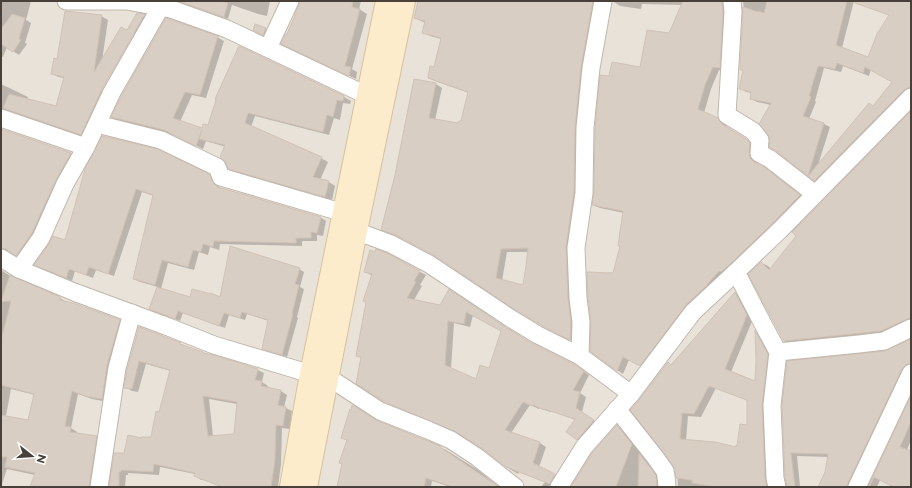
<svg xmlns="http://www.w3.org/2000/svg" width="912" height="488" viewBox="0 0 912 488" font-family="Montserrat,sans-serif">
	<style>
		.residential { fill: #e9e2d9 }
		.shadow { fill: #0003; fill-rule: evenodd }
		.building { fill: #d9cec3; stroke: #d1c2b4; fill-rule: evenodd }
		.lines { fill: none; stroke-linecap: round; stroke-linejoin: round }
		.street-casing { stroke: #c0b7ad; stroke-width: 19 }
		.secondary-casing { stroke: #d6c19e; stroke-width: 24 }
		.street { stroke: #fff; stroke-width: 17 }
		.secondary { stroke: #fdeccc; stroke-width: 22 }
	</style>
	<rect width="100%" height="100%" fill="#f5f1eb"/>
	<!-- residential -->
	<g class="residential">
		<path d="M1,1H383L286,487H1Z"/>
		<path d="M411,1H911V487H310Z"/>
	</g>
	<!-- shadow -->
	<g class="shadow">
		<path d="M1,1H31L26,20L31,23L25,43L27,44L19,55L7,47L3,57L1,56Z"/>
		<path d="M182,1H270L267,16L258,14L232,5L228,19L186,4Z"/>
		<path d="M310,1H361L359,9L367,14L352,69L357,72L356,79L289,47L288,36Z"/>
		<path d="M419,1H600L576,342L550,329L437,256L403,238L389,233L383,229L436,84L442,88L435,120L459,125L462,122L469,93L435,81L429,78L435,68L441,39L430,36L423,32L426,23L421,21L415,18ZM507,252H529L524,286L502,281Z"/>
		<path d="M614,1H729L726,71L719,70L711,89L704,113L724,123L728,128L752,143L757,163L760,166L771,172L806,199L646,369L629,360L623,374L617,370L614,274L621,246L624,213L600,208L593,205L610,77L640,68L670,35L683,5L642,4L641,9L620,6L614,2Z"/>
		<path d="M743,1H854L842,48L869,59L911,34V93L821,184L815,180L777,151L771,105L757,102L751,99L752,93L746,92L740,88L744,71L741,69L744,11ZM843,66L869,76L871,69L893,81L874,107L818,165L830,127L824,124L809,119L816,102L815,101L824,68L841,72Z"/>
		<path d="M138,14L144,15L150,19L87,138L12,112L6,111L1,114V84L28,97L27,100L57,108L65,78L58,77L52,73L58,60L101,16L108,20L102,61L128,31ZM133,33H135L102,92L100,91Z"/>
		<path d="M256,25L270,31L267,36L258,32Z"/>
		<path d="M217,37L224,41L206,98L192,95L180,122L203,130L208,126L239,47L344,97L351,101L350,104L343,103L340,120L334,118L329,135L255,116L251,127L321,158L328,162L320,180L329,182L335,186L332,200L236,172L229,168L226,147L206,141L203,149L171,134L119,121L112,117Z"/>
		<path d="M911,113V323L888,334L791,344L784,341L762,263L768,266L771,269Z"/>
		<path d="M1,130L71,153L77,157L23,258L13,252L8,251L3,252L1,254Z"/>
		<path d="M87,167L209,175L215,179L220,188L320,217L326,221L323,236L317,235V241H302V246L220,244L219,250L210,247L208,255L199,252L194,270L168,263L161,289L190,299L221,298L299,269L304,272L300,287L304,289L297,317L298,318L287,357L268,351L263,348L269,321L247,314L245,320L229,315L225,328L183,313L180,321L155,312L150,309L158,287L140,282L134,279L154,196L142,192L114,276L96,270L93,278L75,271L72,281L42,268L66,241Z"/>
		<path d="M386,254L426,275L420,285L422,286L414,300L440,306L449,290L511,331L535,346L581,369L589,375L580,393L586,397L582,412L600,425L583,443L577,439L576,420L551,411L550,412L539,408V409L530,405L511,433L540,443L546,447L539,467L561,479L556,487H541L545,482L519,472L518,474L511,470L484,448L462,434L392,405L385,401L362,358L357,356L373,276L365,272ZM473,315L502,331L489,370L476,380L451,369L454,323L470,327Z"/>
		<path d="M1,270L15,279L60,298L66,302L119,321L126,324L108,402L92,399L78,394L71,428L77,432L76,434L96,436L103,440L96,487H31L35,475L7,469L1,487ZM11,389L35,395L29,421L6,416Z"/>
		<path d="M735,293L741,296L753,319L731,372L756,382L757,361L756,332L761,335L774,358L772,487H762L764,453L756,452L749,487H678L671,365ZM716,388L748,401V426L738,447L737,448L686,441L688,416L701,417Z"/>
		<path d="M139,328L180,344L186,347L203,353L208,355L258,370L264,373L262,382L268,386L267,388L281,391L287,395L284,407L292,411L290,429L282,428L281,464L278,487H224L223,481L201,480L195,476V474L160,467L159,475L128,473V475H126L125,487H110L125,454L142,440L151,439L160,413L171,371L146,364L138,392L132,391L125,387ZM209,399L237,404L234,435L213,436Z"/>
		<path d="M911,340V369L854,487H819L826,472L828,457L797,456L800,486L809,487H788L783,405L886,352Z"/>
		<path d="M911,399V440L901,464L911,458V487H896L880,480L877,487H869Z"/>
		<path d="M378,422L446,450L478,470L499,487H451L432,481L431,487H338L348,441L342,438Z"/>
		<path d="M617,426L623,430L662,479V487H572Z"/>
	</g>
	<!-- building -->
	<g class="building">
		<path d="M181,1H221L228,3L224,17L181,2Z"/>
		<path d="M300,1H353L352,7L360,9L345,66L351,67L349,76L281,44L286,34H287L294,18Z"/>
		<path d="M418,1H593L581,67L575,128L574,192L566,247L568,298L571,322L570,340L543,326L515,310L434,255L396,235L381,230L395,175L414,79L436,83L429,118L458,123L459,121H461L468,92L428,78L430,66L434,67L441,38L422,33L425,21L414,18ZM528,248L526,266L523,285L496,278L501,249Z"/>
		<path d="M683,1H722L723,12L720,68L713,67L705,85L698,109L718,118L722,124L746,139L750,143L749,152L750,158L754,162L764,167L800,195L773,223L729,265L721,272L719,271L705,287L686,305L640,366L623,357L617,371L590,351L591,322L588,297L587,272L613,273L620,246H618L623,211L592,205L594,193L595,129L600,75L609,76L612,62L640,67L647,30L669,33Z"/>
		<path d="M767,1H847L836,45L868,57L877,34L889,15L855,3V1H911V87L908,88L904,90L814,181L808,176L869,103L873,106L892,82L865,67L863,73L837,63L835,69L818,66L809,96L811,97L803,116L824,123L808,176L776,151L769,147L770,141L768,134L759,124L771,103L750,99L751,92L739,89L743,70H740L743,7L758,12V11L764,13Z"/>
		<path d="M65,11L102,15L94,72L121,27L127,30L137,13L145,14L103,87L81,135L3,108L9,94L56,106L64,77L51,74L54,58L57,59Z"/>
		<path d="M12,14L25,18L19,39L21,40L13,52L1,44V29Z"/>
		<path d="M166,18L218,36L200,95L185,92L173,118L202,128L203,124L208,125L216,100L215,99L239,46L344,96L343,101L337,100L333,117L327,115L323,132L248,113L245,123L322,157L313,177L329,181L325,197L228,169L226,163L220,157L225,145L199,139L202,130L196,146L164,130L111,117L121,97Z"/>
		<path d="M255,24L266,28L263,35L253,30Z"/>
		<path d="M911,111V318L907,319L881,331L784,341L748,274L761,262L769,270L796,236L792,232Z"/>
		<path d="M1,129L71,153L56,180L32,233L16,256L6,249L1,248Z"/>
		<path d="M102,136L158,149L209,174L214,184L218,187L321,217L317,233L311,232V238H296V243L214,241L213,247L203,244L201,252L193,250L188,267L162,260L155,285L133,279L153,195L136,189L108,274L89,267L86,275L69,269L66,278L34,265L49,244L53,236L65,240L86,166Z"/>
		<path d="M230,246L300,268L295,284L299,285L292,314H293L282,355L262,349L268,320L242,312L240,318L224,313L219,326L178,311L175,319L149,309L157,287L190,297L192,289L211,294V293L220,297Z"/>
		<path d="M376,249L387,253L420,271L414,281L416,282L407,298L440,305L449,289L505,327L533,344L575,365L584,371L573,390L580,392L576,408L594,420L577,440L566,432L575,419L544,409V410L533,405L532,406L523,402L505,430L540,442L533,463L555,474L550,484L506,467L483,449L456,432L385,402L356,384L361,357L356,356L366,302L363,301L372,274L364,272L370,250L375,252ZM466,312L501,331L489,368L480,365L476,379L445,365L448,321L464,324Z"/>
		<path d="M10,275L60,297V300L76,304L120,320L107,365L102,399L85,396L72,391L65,426L71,427L70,432L97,436L89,487H30L35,473L5,467L7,457H1V415L28,420L34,394L1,385V340L11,301L1,302V301Z"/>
		<path d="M735,292L747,315L725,369L755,381L756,361L755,330L768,354L762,405L765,478L767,487H716L692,483V480L676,478L675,469L673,465L630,410L639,400L668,362L671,365ZM709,386L747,400V425L740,424L737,446L736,445V447L715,442L680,439L682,413L694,414Z"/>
		<path d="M139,327L181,343L180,344L203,352V353L214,355L258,369L255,380L262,381L261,386L281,390L278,405L286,407L283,426L276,425L275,460L271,487H222L194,476L195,473L154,464L153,472L121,470V472H119V487H109L114,453H124L128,435L141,438V437H151L156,411L159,412L170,370L139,361L132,389L124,388L127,370ZM203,396L237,402L234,434L208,436Z"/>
		<path d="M911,339V363L906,365L902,369L848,483L847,487H818L825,472L828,454L791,453L795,487H787L785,477L782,405L787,361L885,351Z"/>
		<path d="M911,396V422L900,447L911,451V487H893L874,477L869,487H868Z"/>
		<path d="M352,405L376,420L440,446V447L499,487H453L426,478L424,487H337L342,464L339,463L347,440L341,438L350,409L351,410Z"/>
		<path d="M617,425L632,444L616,487H571L592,453Z"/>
		<path d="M639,453L656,475L657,487H638Z"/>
	</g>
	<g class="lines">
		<!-- street casing -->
		<g class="street-casing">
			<g id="street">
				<path d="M66,1H127L170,9"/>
				<path d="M603,1L591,68L585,128L584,193L576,248L578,298L581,322L580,356L631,394"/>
				<path d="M732,1L733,12L727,115L753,131L760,140L759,153L770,159L815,194"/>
				<path d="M171,9L227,29L368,96"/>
				<path d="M268,48L290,1"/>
				<path d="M1,118L86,147"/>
				<path d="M97,124L161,140L217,167L221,177L344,213"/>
				<path d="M356,231L391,244L429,264L510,318L538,335L580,356"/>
				<path d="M1,258L19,269L74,292L166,326L214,345L311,374"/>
				<path d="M19,269L41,238L65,184L86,147L112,92L160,8"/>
				<path d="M736,272L765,328L778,352L772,405L775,478L777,487"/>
				<path d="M778,352L859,344L884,341L911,328"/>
				<path d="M328,377L380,411L428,430L451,440L477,457L515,487"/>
				<path d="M617,409L655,457L665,471L666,476L667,487"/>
				<path d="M99,487L117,368L132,313"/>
				<path d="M559,487L584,447L631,394L693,312L736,272L780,230L911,97"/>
				<path d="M857,487L911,373"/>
			</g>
		</g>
		<!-- secondary casing -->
		<g class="secondary-casing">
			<g id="secondary">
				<path d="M291,487L311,374L387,1"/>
				<path d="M306,487L356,231L404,1"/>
			</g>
		</g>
		<!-- street -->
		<use href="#street" class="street"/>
		<!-- secondary -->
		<use href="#secondary" class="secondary"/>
	</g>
	<!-- border -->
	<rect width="912" height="488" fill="none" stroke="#494139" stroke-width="4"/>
	<!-- north arrow -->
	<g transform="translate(32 456) rotate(107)" stroke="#ffffff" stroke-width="3" paint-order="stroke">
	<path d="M0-3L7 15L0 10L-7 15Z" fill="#494139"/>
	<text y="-6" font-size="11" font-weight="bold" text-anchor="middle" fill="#494139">N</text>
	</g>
</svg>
